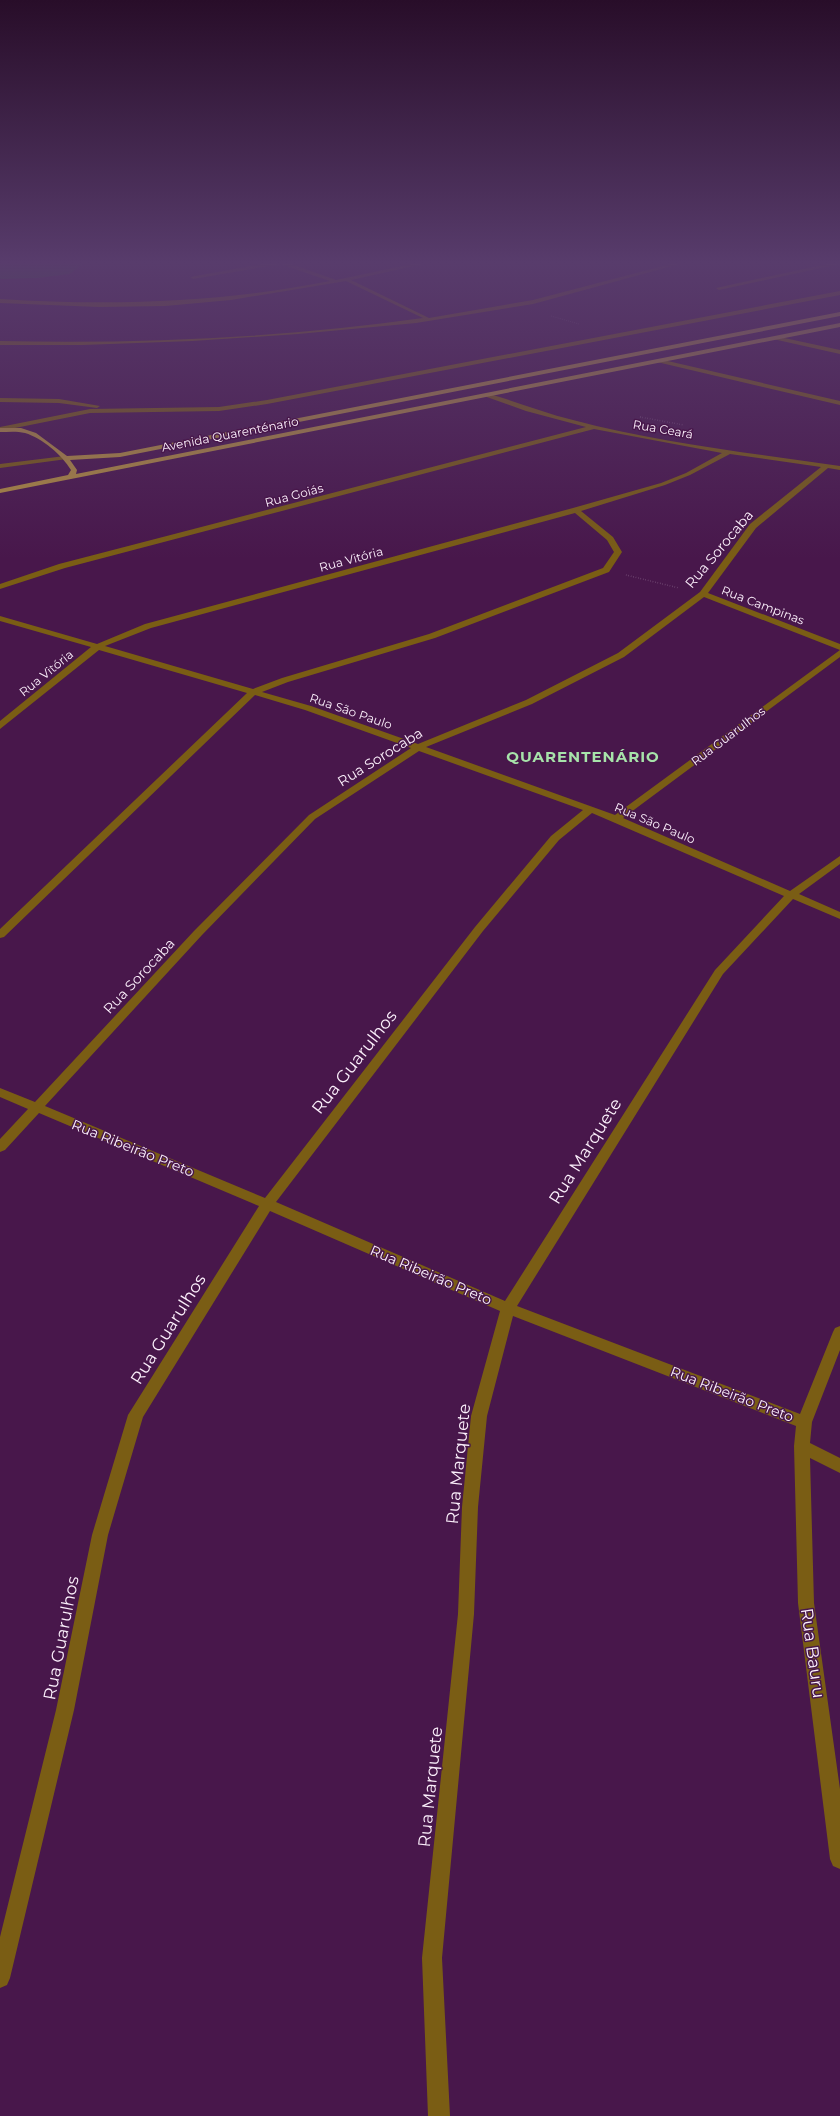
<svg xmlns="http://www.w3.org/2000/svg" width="840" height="2116" viewBox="0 0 840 2116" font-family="Montserrat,sans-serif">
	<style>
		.green { fill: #1e6328 }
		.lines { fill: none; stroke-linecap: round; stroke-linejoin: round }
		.path-far1 { stroke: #825d84; stroke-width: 1; stroke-dasharray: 0.5 1.5; stroke-linecap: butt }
		.path { stroke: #825d84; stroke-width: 1.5; stroke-dasharray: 0.5 2; stroke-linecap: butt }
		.minor { fill: #7a5d14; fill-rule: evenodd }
		.major { fill: #b18e3f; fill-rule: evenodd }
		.labels { text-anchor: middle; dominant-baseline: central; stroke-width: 3; stroke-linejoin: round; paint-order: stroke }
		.far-street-label { font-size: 12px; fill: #fcf0fc; stroke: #48174b }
		.street-label { font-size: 14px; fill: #fcf0fc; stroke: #48174b }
		.far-district-label { font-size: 15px; font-weight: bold; letter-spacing: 1px; fill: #a7e3aa; stroke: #48174b }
		.near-street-label { font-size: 17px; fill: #fcf0fc; stroke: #48174b }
	</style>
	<rect width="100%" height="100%" fill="#48174b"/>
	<!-- green -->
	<path class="green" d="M0,262H85L70,274L37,278L0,279Z"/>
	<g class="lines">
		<!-- path-far1 -->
		<g class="path-far1">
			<path d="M551,316L579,324"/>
			<path d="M640,417H642"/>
		</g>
		<!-- path -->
		<g class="path">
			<path d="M640,417L684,425"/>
			<path d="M626,575L679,588"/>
		</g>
		<!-- minor -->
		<g class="minor">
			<path d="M273,262H286L336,280L421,262H432L351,280L429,318L533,300L678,262H687L533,304L416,323L298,334L192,341L82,345H0V341C140,344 283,338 423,318L346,281L231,300L165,306L99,307L0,303V299C113,306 219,303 330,281L280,264L193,279L190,277Z"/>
			<path d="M836,262H840V264L719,290L716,288Z"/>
			<path d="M840,291V295L267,404L219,411L90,413L0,431V427L90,409L219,407L267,400Z"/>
			<path d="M775,336L840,350V354L773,339Z"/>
			<path d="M659,359L840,401V405L657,362Z"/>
			<path d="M486,393C515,401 544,413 573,420C660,443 751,453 840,466V470L828,468L756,528L708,593L840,644V650L704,597L624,657L532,704L426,747L615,815L840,650V657L623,818L790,891L840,856V864L799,894L840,912V919L793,899L723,974L517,1306L800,1414L833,1332L835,1328L840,1326V1350L812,1422L810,1443L840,1458V1473L810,1458L814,1603L840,1789V1869L833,1866L830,1859L798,1603L794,1446L796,1426L513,1316L487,1416L478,1507L474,1614L442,1958L450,2116H428L422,1958L458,1614L462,1507L471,1416L500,1311L270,1211L143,1417L108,1535L74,1710L10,1978L7,1985L0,1988V1937L56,1710L92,1535L128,1415L259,1206L39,1113L5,1150L0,1152V1139L28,1109L0,1097V1088L35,1102L194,931L309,815L411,748L305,710L255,695L4,937L0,938V929L247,693L99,650L0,729V721L91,647L0,621V616L97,644L145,624L573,508L661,483L686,473L722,453L594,429L65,568L0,589V584L59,564L586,427L526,411L484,396ZM730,454L821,467L750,524L700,592L618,653L526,700L418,744L311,706L262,692L288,682L435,638L609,572L622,552L613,537L581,511L665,485L690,475ZM575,513L607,540L614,552L603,568L429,634L282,678L253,689L105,646L151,628ZM419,751L583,810L551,836L475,927L265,1198L45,1106L202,935L315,819ZM592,813L784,896L715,970L505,1301L276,1202L483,931L559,840Z"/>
			<path d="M0,398L59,399L100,406L97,408L59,403L0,402Z"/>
			<path d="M65,456L67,457V459L0,468V464Z"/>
		</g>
		<!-- major -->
		<path class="major" d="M840,312V316L120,457L70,460L77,470L76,474L840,323V327L0,493V489L68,475L71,470C62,455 42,438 25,433C17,431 8,432 0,432V428H21L36,433L67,456L120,453Z"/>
	</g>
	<!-- sky -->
	<linearGradient id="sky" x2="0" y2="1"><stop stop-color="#280d29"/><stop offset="0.47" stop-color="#583c6c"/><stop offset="1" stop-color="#583c6c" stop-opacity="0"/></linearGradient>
	<rect width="840" height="559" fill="url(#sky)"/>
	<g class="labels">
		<!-- far-street labels -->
		<g class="far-street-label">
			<text transform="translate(663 429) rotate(10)">Rua Ceará</text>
			<text transform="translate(230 434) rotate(-11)">Avenida Quarenténario</text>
			<text transform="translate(294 495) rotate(-15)">Rua Goiás</text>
			<text transform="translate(351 559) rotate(-15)">Rua Vitória</text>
			<text transform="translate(763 605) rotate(21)">Rua Campinas</text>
			<text transform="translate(46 673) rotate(-39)">Rua Vitória</text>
			<text transform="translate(351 711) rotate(19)">Rua São Paulo</text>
			<text transform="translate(728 736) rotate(-37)">Rua Guarulhos</text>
			<text transform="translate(655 823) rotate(23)">Rua São Paulo</text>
		</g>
		<!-- street labels -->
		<g class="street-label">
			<text transform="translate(719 549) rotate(-50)">Rua Sorocaba</text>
			<text transform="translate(380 757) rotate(-32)">Rua Sorocaba</text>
			<text transform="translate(139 976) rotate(-47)">Rua Sorocaba</text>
			<text transform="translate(133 1148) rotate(22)">Rua Ribeirão Preto</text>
			<text transform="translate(431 1275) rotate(23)">Rua Ribeirão Preto</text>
			<text transform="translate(732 1394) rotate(21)">Rua Ribeirão Preto</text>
		</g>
		<!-- far-district labels -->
		<g class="far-district-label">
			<text x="583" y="756">QUARENTENÁRIO</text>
		</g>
		<!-- near-street labels -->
		<g class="near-street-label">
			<text transform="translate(354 1062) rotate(-52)">Rua Guarulhos</text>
			<text transform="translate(585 1151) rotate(-58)">Rua Marquete</text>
			<text transform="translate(168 1329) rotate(-58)">Rua Guarulhos</text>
			<text transform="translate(458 1464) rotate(-84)">Rua Marquete</text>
			<text transform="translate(61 1638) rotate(-79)">Rua Guarulhos</text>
			<text transform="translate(813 1653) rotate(82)">Rua Bauru</text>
			<text transform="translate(430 1787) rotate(-84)">Rua Marquete</text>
		</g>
	</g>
</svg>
